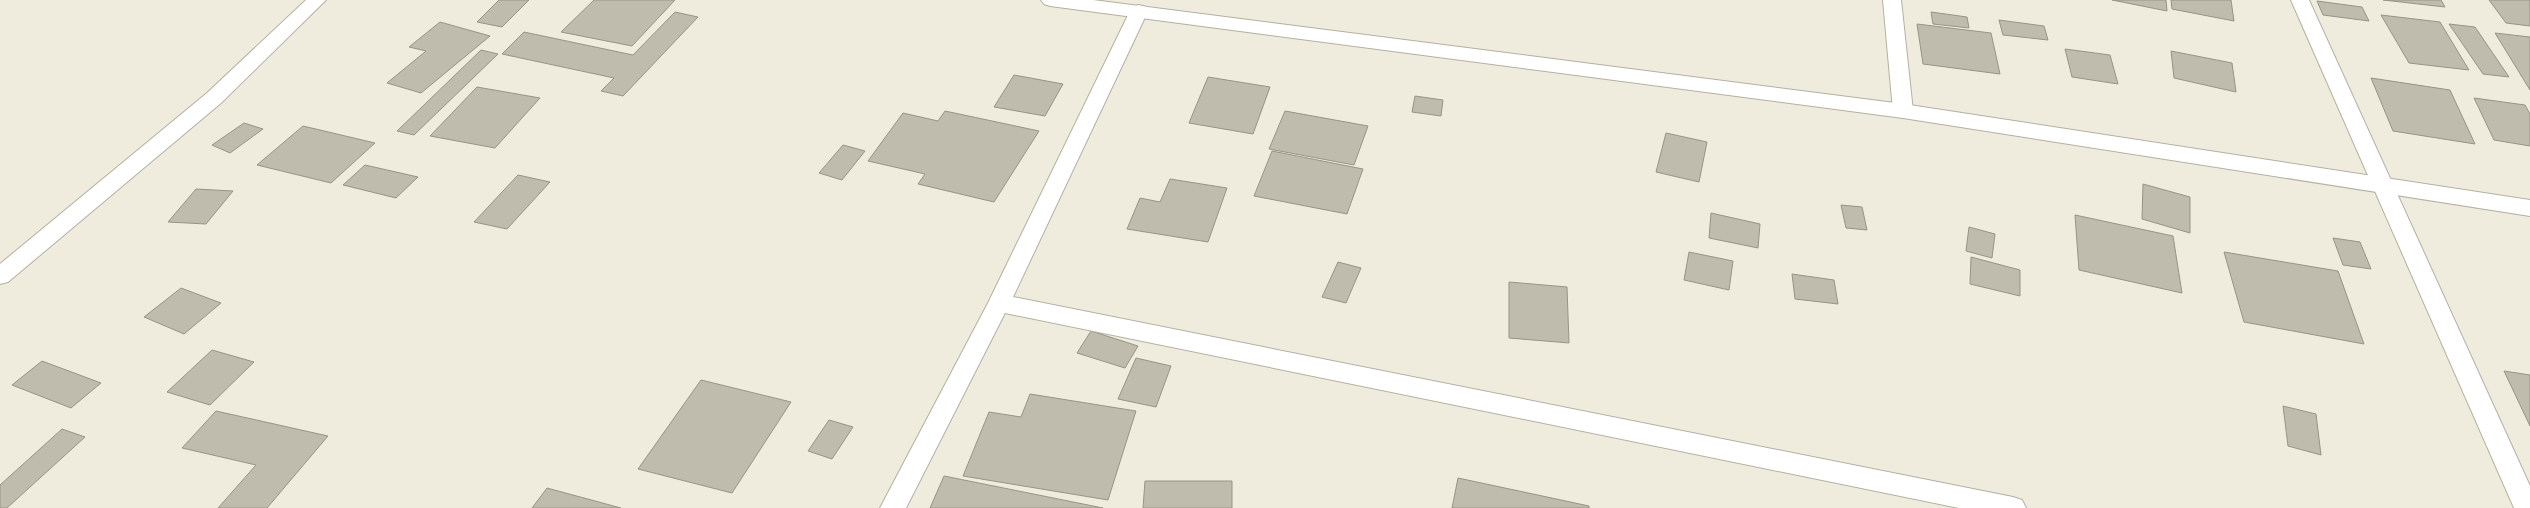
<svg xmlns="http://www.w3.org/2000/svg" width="2530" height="508" viewBox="0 0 2530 508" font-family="Quicksand,sans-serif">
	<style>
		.building { fill: #bfbbad; stroke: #979486 }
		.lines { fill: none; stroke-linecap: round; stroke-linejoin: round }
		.minor-casing { stroke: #b3b0a2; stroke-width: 2 }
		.tertiary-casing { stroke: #b3b0a2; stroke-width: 2 }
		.minor { fill: #fff; fill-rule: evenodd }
		.tertiary { fill: #fff; fill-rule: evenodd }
	</style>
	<rect width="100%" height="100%" fill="#f0ecdd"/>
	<!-- building -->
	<g class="building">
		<path d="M499,0H529L502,27L477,22Z"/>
		<path d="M594,0H675L632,46L561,32Z"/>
		<path d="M2112,0H2166L2167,11Z"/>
		<path d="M2171,0H2231L2234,21L2172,9Z"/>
		<path d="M2383,0H2441L2445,7Z"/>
		<path d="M2489,0H2530V26L2506,23Z"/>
		<path d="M2317,1L2362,7L2369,21L2323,15Z"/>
		<path d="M675,12L698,17L623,96L601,91L614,78L502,54L524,32L633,55Z"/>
		<path d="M1931,12L1967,17L1969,28L1933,24Z"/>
		<path d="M2381,15L2440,22L2469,70L2409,63Z"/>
		<path d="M1999,20L2044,26L2048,40L2003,35Z"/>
		<path d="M440,22L490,36L421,93L387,83L426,51L409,47Z"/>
		<path d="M1917,24L1991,33L2000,74L1923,64Z"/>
		<path d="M2449,24L2475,27L2509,77L2483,74Z"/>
		<path d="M2495,33L2530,37V90Z"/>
		<path d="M2065,49L2110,55L2118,84L2072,77Z"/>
		<path d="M481,50L498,54L414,135L397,131Z"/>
		<path d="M2171,51L2232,63L2236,92L2174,78Z"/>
		<path d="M1014,75L1063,84L1045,116L994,107Z"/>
		<path d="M1208,77L1270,87L1253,134L1189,123Z"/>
		<path d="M2371,78L2450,90L2475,144L2393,131Z"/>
		<path d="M477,87L540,98L495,148L430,136Z"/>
		<path d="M1415,96L1443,100L1441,116L1412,112Z"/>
		<path d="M2474,98L2525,105L2530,114V146L2494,140Z"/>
		<path d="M945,111L1039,131L994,202L918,184L925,174L868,161L903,113L938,121Z"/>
		<path d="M1285,111L1368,126L1354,165L1269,149Z"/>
		<path d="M244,123L263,129L230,153L212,145Z"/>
		<path d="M303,126L375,143L331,183L257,165Z"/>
		<path d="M1666,133L1707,142L1699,182L1656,172Z"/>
		<path d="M843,145L865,151L842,180L819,173Z"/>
		<path d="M1272,151L1363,169L1347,214L1254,196Z"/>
		<path d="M365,165L418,177L396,198L343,185Z"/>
		<path d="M518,175L550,182L507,229L474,222Z"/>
		<path d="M1170,179L1227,188L1208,242L1127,229L1140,198L1160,202Z"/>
		<path d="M2143,184L2190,197V233L2142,219Z"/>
		<path d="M196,189L233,191L206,224L168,222Z"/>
		<path d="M1841,205L1862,207L1867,230L1846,228Z"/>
		<path d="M1711,213L1760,224L1758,248L1709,238Z"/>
		<path d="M2075,215L2173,236L2182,293L2079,270Z"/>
		<path d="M1969,227L1995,234L1992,258L1966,251Z"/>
		<path d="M2333,238L2360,242L2371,269L2343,265Z"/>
		<path d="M1689,252L1733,261L1729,290L1684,280Z"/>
		<path d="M2224,252L2338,271L2364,344L2244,322Z"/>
		<path d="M1971,257L2020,270V296L1970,284Z"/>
		<path d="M1338,262L1361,268L1346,303L1322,297Z"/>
		<path d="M1792,274L1834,280L1838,304L1795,299Z"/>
		<path d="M1509,282L1567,287L1569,343L1509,338Z"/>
		<path d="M181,288L221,303L184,334L144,317Z"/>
		<path d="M1091,331L1138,346L1125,368L1077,353Z"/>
		<path d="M212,350L254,362L210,405L167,392Z"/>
		<path d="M1136,358L1171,366L1156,407L1118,399Z"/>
		<path d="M42,361L101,383L71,408L12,385Z"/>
		<path d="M2504,371L2530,375V426Z"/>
		<path d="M701,380L791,402L732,493L638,469Z"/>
		<path d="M1030,394L1136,411L1108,500L963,476L989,412L1021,417Z"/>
		<path d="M2283,406L2316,414L2321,455L2288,446Z"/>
		<path d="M216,411L328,436L267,508H218L256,465L182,448Z"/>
		<path d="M829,420L853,427L832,459L808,451Z"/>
		<path d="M62,429L85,437L7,508H0V485Z"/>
		<path d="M944,476L1103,508H930Z"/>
		<path d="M1458,478L1589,506V508H1452Z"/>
		<path d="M1145,481H1232V508H1143Z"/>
		<path d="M547,488L621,508H532Z"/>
	</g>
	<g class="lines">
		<!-- minor casing -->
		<g class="minor-casing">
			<g id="minor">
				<path d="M306,0H326L221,103L8,282L0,284V264L207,93Z"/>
				<path d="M1883,0H1901L1913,111L1910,116L1903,118L1896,116L1893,111Z"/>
				<path d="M2291,0H2309L2530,486V508H2514Z"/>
				<path d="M1139,5L1146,7L1148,11L1013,297L2013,497L2022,500L2026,508H1959L1005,313L906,508H880L988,303L1130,11L1132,7Z"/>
			</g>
		</g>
		<!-- tertiary casing -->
		<g class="tertiary-casing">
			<path id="tertiary" d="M1041,0H1093L1903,104L2530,200V216L1903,118L1050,6L1044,4Z"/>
		</g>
		<!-- minor -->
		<use href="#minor" class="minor"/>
		<!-- tertiary -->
		<use href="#tertiary" class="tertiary"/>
	</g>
</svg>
